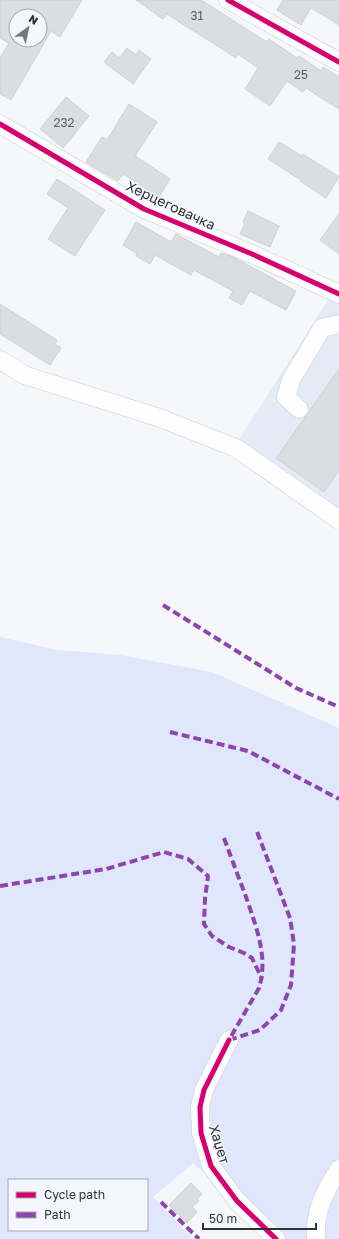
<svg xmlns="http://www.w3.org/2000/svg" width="339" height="1239" viewBox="0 0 339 1239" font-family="'Golos Text',sans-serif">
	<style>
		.built { fill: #e6eaf4 }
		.green { fill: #e0e7fd; fill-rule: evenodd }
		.building { fill: #dbdde2; stroke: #ced0d6; fill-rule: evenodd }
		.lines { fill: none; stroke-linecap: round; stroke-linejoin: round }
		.minor-casing { stroke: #cacdd2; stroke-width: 19 }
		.minor { stroke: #fefefe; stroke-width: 18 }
		.quiet { stroke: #8e44ad; stroke-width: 4; stroke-dasharray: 8 4; stroke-linecap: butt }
		.cycleway-casing { stroke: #f3f6fd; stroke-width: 8 }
		.cycleway { stroke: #d6006c; stroke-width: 5 }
		.labels { text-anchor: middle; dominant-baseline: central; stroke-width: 3; stroke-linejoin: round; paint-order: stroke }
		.number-label { font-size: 12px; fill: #5b5d63 }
		.street-label { font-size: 14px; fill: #303239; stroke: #f3f6fd }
	</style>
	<rect width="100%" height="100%" fill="#f5f7fb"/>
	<!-- built -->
	<path class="built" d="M333,292L339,294V513L238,441Z"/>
	<!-- green -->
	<path class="green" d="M0,637L57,650L120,655L212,672L339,728V1239H276L193,1163L153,1197L193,1239H0ZM9,1180H147V1230H9Z"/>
	<!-- building -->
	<g class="building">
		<path d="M0,0H82L60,37L51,31L11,100L0,94V58L9,43L0,38ZM16,16H40V40H16Z"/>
		<path d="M136,0H201L267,42L269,39L297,58L299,56L321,71L323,67L339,77V109L306,88L303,92L287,81L270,106L245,89L258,68L238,54L236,58L167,14L163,19Z"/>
		<path d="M283,0H339V25L311,8L301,25L277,10Z"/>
		<path d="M127,48L136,55L139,50L151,59L133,84L104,62L112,52L119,58Z"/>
		<path d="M66,97L89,116L63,148L40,129Z"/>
		<path d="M129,104L157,122L135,156L170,179L159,197L123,174L118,181L86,162L102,137L107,140Z"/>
		<path d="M279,142L302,156L303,154L339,177L326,198L300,181L301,180L268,159Z"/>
		<path d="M57,179L105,210L75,256L48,239L68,208L47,194Z"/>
		<path d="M248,211L279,226L270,247L240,234L245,224L243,222Z"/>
		<path d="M339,214V254L320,240Z"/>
		<path d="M136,222L171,242L176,234L219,257L221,253L233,257L296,291L286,310L250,291L242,305L229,298L233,291L194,270L191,275L155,255L150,264L136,256L137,254L123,245Z"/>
		<path d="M0,304L57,340L55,344L61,348L50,365L0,334Z"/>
		<path d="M339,369V470L324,492L276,458Z"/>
		<path d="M191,1183L202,1194L197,1199L199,1201L192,1207L197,1212L187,1223L169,1205Z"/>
	</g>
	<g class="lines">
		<!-- minor casing -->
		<g class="minor-casing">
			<g id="minor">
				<path d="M228,0L339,62"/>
				<path d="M0,124L144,209L252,254L339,294"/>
				<path d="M0,360L24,375L160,418L236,448L339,520"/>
				<path d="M299,409L286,397L291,380L322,328L339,324"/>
				<path d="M229,1040L204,1090L200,1107L201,1133L211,1166L237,1201L276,1239"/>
				<path d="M316,1239C314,1212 325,1191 339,1169"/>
			</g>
		</g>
		<!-- minor -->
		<use href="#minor" class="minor"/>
		<!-- quiet -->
		<g class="quiet">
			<path d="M163,605L296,688L339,707"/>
			<path d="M170,732L248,751L339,799"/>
			<path d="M224,838C231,857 238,876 245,894C255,924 269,956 259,988L229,1040"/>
			<path d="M0,886L106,869L164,852L188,859L208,876L205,899L204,924L212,936L229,947L244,953L252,958L262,979"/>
			<path d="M229,1040L260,1030L281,1010L291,985L294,944L290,918L256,829"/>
			<path d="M161,1202L199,1239"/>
		</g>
		<!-- cycleway casing -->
		<g class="cycleway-casing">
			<g id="cycleway">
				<path d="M228,0L339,62"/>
				<path d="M0,124L144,209L252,254L339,294"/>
				<path d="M229,1040L204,1090L200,1107L201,1133L211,1166L237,1201L276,1239"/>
			</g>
		</g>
		<!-- cycleway -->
		<use href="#cycleway" class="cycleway"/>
	</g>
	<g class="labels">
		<!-- number labels -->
		<g class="number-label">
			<text x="197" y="15">31</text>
			<text x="301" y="74">25</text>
			<text x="64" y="122">232</text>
		</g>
		<!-- street labels -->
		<g class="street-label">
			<text transform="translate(171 205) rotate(25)">Херцеговачка</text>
			<text transform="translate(220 1144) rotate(73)">Хаџет</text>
		</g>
	</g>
	<!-- legend -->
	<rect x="8" y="1179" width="140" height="52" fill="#f3f6fd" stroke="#a5a8af"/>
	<rect x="16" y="1192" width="20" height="6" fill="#d6006c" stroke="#a5a8af"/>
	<text x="44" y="1199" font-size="12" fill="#303239">Cycle path</text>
	<rect x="16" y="1212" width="20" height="6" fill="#8e44ad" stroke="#a5a8af"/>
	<text x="44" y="1219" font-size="12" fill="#303239">Path</text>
	<!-- north arrow -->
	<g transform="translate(28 28) rotate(33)"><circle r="19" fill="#f3f6fd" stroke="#a5a8af"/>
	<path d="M0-3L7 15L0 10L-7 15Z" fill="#75777d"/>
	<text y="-6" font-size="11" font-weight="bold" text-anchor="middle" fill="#303239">N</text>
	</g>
	<!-- scale -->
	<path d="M203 1223v6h113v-6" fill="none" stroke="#303239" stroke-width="2"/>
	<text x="209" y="1223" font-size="12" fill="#303239" stroke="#f3f6fd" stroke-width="3" paint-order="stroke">50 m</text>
</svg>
